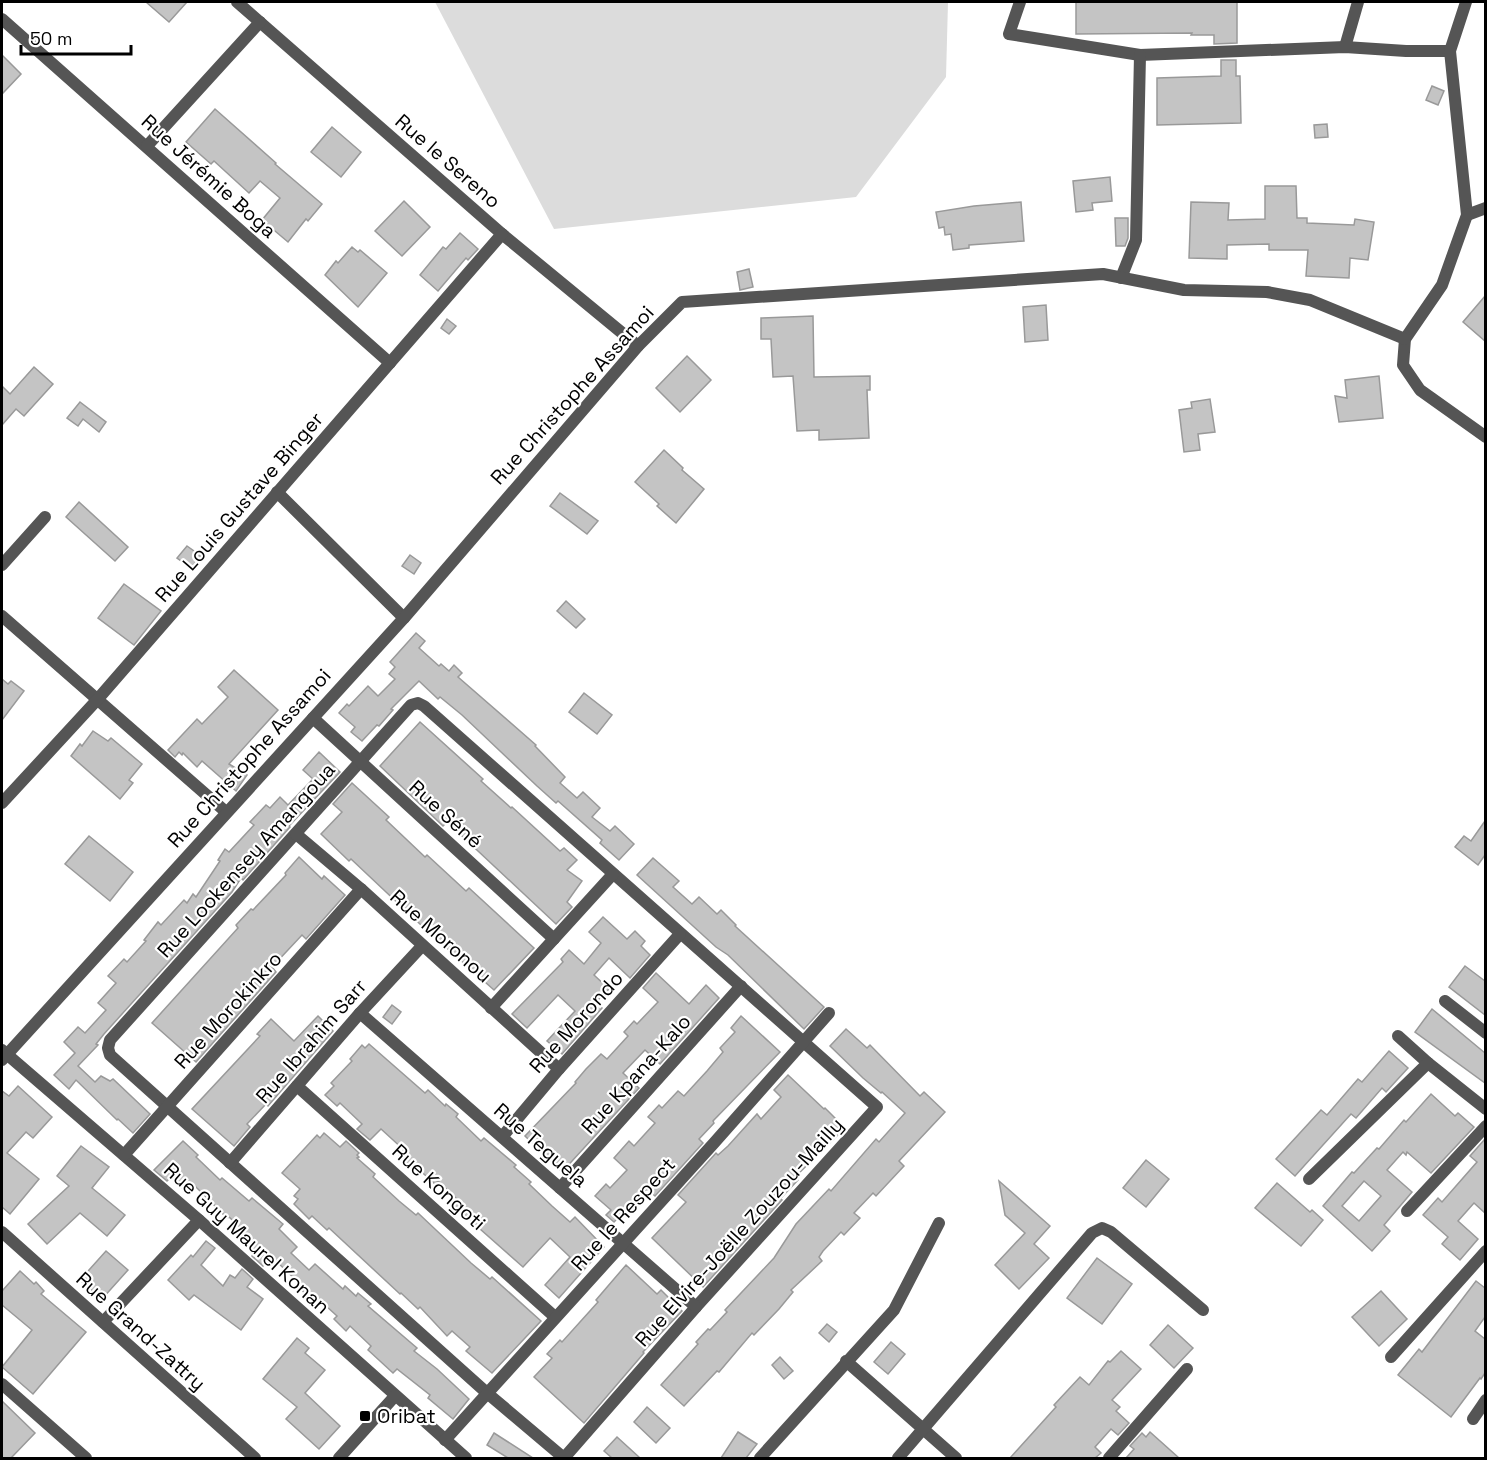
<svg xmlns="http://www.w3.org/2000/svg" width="1487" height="1460" viewBox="0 0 1487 1460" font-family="'Space Grotesk',sans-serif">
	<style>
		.green { fill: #dcdcdc }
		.building { fill: #c4c4c4; stroke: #999; stroke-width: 1.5; fill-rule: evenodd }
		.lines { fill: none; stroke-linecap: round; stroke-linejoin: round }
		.street { stroke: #555; stroke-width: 12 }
		.poi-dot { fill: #000; stroke: #fff; stroke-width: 2 }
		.labels { text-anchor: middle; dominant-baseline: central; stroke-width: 4.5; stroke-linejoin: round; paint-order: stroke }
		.street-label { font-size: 20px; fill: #000; stroke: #fff }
		.poi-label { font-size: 20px; fill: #000; stroke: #fff; text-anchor: start }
	</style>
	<rect width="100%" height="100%" fill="#fff"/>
	<!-- green -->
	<path class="green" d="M435,2H948L946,77L856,197L554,229Z"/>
	<!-- building -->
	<g class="building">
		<path d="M146,2H187L169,22Z"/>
		<path d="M1076,2H1237V43L1214,44V35H1191L1192,33L1076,34Z"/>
		<path d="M2,55L21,74L2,94Z"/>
		<path d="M1221,60H1236V76H1240L1241,123L1157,125V78L1221,76Z"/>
		<path d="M1432,86L1444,91L1438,105L1426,100Z"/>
		<path d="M215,109L276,163L275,164L322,204L308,221L306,219L288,242L262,220L280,198L260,181L249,193L214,161L211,164L186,142Z"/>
		<path d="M1327,124L1328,137L1315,138L1314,125Z"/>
		<path d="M332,127L361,152L341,177L311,152Z"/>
		<path d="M1110,177L1112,201L1092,203L1093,210L1076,212L1073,181Z"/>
		<path d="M1265,186H1296L1297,218H1307V223L1354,225L1355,219L1374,222L1368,260L1350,258L1349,278L1306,276L1308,250H1269V244L1227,245V259L1189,258L1191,202L1229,203L1228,220L1265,219Z"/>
		<path d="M404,201L430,227L402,256L375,231Z"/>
		<path d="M1021,202L1024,241L969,245V248L953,250L951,234L945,235L944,227L939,228L936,212L974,206Z"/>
		<path d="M1115,218H1128V238L1125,246H1116Z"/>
		<path d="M460,233L478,249L468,260L466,258L438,291L420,275L443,247L446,249Z"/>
		<path d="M352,247L358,252L360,250L387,273L358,307L325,275L336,261L338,263Z"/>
		<path d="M749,269L753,287L740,290L737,272Z"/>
		<path d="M1485,296V341L1463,322Z"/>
		<path d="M1046,305L1048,340L1025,342L1023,307Z"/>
		<path d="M813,316L814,377L870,376V390H867L869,438L819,440V430L797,431L793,376L773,377L771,339H761V318Z"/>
		<path d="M447,319L456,326L449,334L441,328Z"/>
		<path d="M687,356L711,380L680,412L656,388Z"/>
		<path d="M34,367L53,384L24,416L16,409L2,425V386L10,394Z"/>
		<path d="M1379,376L1383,418L1339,422L1335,396L1347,398L1345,380Z"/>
		<path d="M1210,399L1215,432L1198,434L1200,450L1184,452L1179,410L1192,408L1191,402Z"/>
		<path d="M80,402L106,422L99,432L83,419L78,426L67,418Z"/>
		<path d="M664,450L683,468L682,470L704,489L676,523L657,506L659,504L635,482Z"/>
		<path d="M560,493L598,521L587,534L550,506Z"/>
		<path d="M79,502L128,547L115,561L66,517Z"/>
		<path d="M187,546L201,556L191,568L177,558Z"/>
		<path d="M410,555L421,563L414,574L402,566Z"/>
		<path d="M124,584L161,611L134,645L98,618Z"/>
		<path d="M566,601L585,619L576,628L557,611Z"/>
		<path d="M416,633L425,641L419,648L439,666L441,664L449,671L454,665L462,673L458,677L536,745L535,746L565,777L560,783L577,798L583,792L600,808L592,817L610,831L615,826L634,844L619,860L600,843L602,840L558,801L556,803L537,786L462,715L440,697L438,699L419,681L391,709L393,710L379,726L377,725L362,741L351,732L355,727L339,713L347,704L349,706L368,686L378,696L395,679L389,674L395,667L390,662Z"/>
		<path d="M234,670L278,710L229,764L247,775L236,791L202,761L197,767L183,753L182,755L179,752L175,757L168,750L197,719L202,724L228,697L218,687Z"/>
		<path d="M2,679L8,684L11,681L24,691L2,720Z"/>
		<path d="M584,693L612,715L597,734L569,712Z"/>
		<path d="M420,722L483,779L481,781L511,808L512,807L560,851L564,848L577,860L567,870L582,881L567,902L572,907L556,924L447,822L443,826L380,766Z"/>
		<path d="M93,731L108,741L111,738L142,764L129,780L133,783L120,799L71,756L80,744L82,746Z"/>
		<path d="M319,752L340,772L289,826L290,827L243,880L241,878L232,892L104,1034L96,1044L98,1045L78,1066L95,1082L101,1076L110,1081L113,1079L150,1114L133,1133L118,1119L117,1120L76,1080L69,1089L54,1075L75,1053L64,1042L78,1027L85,1033L106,1010L98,1003L116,983L108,976L124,959L127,962L146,941L144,940L158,922L161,925L184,900L187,903L193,894L196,897L220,861L218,860L225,849L229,852L254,825L250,822L266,805L270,808L280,797L288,805L313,779L303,770Z"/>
		<path d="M352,783L389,817L386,820L425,857L427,855L466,891L469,888L534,948L494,990L421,925L351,859L349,861L321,834L342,812L333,804Z"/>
		<path d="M1485,821V855L1478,865L1455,847L1464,836L1471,841Z"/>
		<path d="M89,836L133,872L110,901L65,864Z"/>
		<path d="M299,857L322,879L324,876L345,895L306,939L302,935L272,967L276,972L196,1062L152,1023L238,928L236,925L251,909L253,910L286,875L285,873Z"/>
		<path d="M653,858L679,881L673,887L692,904L699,897L717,914L721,910L736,925L735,926L824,1007L804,1029L728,955L716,947L637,875Z"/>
		<path d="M603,917L627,939L635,931L645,941L641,946L650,955L630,978L609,958L594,975L609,989L596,1002L602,1008L562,1054L547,1041L575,1011L558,995L527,1028L512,1014L563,962L561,959L569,950L584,964L601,943L589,932Z"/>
		<path d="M1465,966L1485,981V1015L1449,987Z"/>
		<path d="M656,973L689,1004L706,985L719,998L660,1064L645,1050L623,1073L639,1088L562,1172L525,1136L576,1083L575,1082L586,1069L601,1054L607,1059L628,1036L624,1032L634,1021L637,1024L658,1002L643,988Z"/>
		<path d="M392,1005L401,1012L392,1024L383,1017Z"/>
		<path d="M1432,1009L1485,1053V1083L1415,1032Z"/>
		<path d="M318,1016L333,1031L268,1106L266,1104L247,1124L250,1127L234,1146L192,1109L260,1036L257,1034L271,1019L294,1041Z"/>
		<path d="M741,1016L780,1052L713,1121L714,1123L699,1139L703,1143L655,1196L647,1189L614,1222L606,1215L611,1210L595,1196L606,1184L610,1188L627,1170L614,1158L629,1141L634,1146L655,1123L648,1117L659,1105L662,1108L678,1091L684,1096L707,1071L723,1052L720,1048L735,1032L731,1028Z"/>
		<path d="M846,1029L867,1048L870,1045L920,1096L924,1092L945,1112L899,1161L904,1166L876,1196L873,1193L854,1213L860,1218L844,1235L841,1232L823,1251L819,1257L822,1261L791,1290L793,1292L779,1309L754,1335L752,1333L719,1372L717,1371L684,1406L661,1385L698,1344L696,1342L708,1329L710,1330L727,1312L725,1310L774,1258L796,1224L829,1189L831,1191L876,1139L879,1142L905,1113L882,1092L881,1093L863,1078L830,1046Z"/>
		<path d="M369,1044L425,1093L428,1090L445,1106L446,1104L458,1114L456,1117L481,1141L484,1138L516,1165L514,1167L531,1182L529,1184L552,1206L570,1222L575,1217L604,1247L559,1298L545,1285L570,1257L550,1238L523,1267L454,1206L459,1201L438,1181L435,1184L415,1166L412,1169L399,1156L404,1150L381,1129L370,1140L357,1129L362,1124L340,1103L337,1106L325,1095L334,1086L331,1083L352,1061L350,1059L362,1045L365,1048Z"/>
		<path d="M1389,1051L1408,1068L1386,1092L1382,1088L1356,1118L1351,1114L1295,1176L1276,1159L1321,1110L1327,1115L1358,1079L1362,1082Z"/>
		<path d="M788,1075L824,1109L825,1108L845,1128L795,1177L798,1180L780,1199L782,1200L703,1287L652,1238L686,1202L678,1195L716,1153L718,1155L728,1146L757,1114L761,1119L781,1097L774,1090Z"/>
		<path d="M18,1086L52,1117L33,1138L26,1132L7,1153L39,1179L10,1214L2,1207V1091L9,1096Z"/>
		<path d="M1431,1094L1455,1116L1458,1113L1474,1127L1431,1173L1407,1152L1406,1155L1403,1152L1387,1170L1412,1192L1384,1225L1390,1231L1372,1251L1323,1206L1352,1172L1354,1173L1377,1148L1379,1149L1404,1120L1406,1122ZM1364,1181L1381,1196L1359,1221L1342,1206Z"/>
		<path d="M324,1133L340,1147L346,1141L359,1153L357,1155L359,1157L357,1158L375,1174L373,1177L399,1201L416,1215L418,1213L471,1263L490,1279L492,1277L541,1321L492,1373L466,1351L470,1347L452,1331L447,1336L420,1307L418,1309L401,1293L400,1294L329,1228L327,1230L312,1216L309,1219L294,1204L298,1199L294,1196L300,1189L282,1173L317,1135L320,1138Z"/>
		<path d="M1485,1139V1213L1474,1203L1458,1221L1478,1239L1460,1260L1442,1244L1448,1237L1423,1215L1438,1198L1442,1202L1477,1162L1470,1156Z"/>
		<path d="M183,1141L198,1155L196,1157L220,1180L222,1178L249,1201L252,1198L283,1224L279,1229L297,1247L291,1253L309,1270L315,1264L343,1289L345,1286L356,1296L358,1293L371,1304L368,1306L417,1348L414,1351L437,1369L469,1399L453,1419L428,1398L430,1395L397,1369L393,1373L368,1350L371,1346L350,1326L346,1331L334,1319L337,1316L314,1295L310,1298L296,1285L298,1282L274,1259L269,1265L265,1262L263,1266L252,1256L254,1252L241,1241L247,1234L229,1217L227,1218L194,1185L187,1193L171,1177L167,1181L154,1170Z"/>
		<path d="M81,1146L109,1167L92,1188L125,1215L107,1236L80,1213L47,1244L28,1224L69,1186L57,1176Z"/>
		<path d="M1146,1160L1169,1179L1146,1207L1123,1188Z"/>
		<path d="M999,1181L1050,1226L1034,1244L1049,1258L1019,1289L995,1265L1025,1233L1005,1215Z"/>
		<path d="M1277,1183L1310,1212L1312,1210L1323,1220L1301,1246L1255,1208Z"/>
		<path d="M206,1241L215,1248L201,1265L223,1286L230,1275L235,1278L242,1269L253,1279L247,1287L263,1299L241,1330L194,1295L189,1300L168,1280L191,1255L193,1257Z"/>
		<path d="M106,1251L128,1270L102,1299L80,1280Z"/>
		<path d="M1097,1258L1132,1284L1102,1324L1067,1298Z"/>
		<path d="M626,1265L657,1294L661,1290L682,1311L643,1352L644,1353L584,1423L534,1377L552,1358L547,1354L560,1340L562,1342L598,1302L596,1300Z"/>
		<path d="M20,1271L34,1284L36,1282L44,1291L41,1294L86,1332L33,1394L2,1367L32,1330L2,1305V1291Z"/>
		<path d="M1476,1281L1485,1288V1317L1475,1331L1485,1339V1373L1481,1379L1480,1378L1451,1417L1398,1375L1419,1349L1422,1352Z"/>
		<path d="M1381,1291L1407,1319L1379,1346L1352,1317Z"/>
		<path d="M827,1324L837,1332L829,1342L819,1333Z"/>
		<path d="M1168,1325L1193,1348L1174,1368L1150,1345Z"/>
		<path d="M297,1338L309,1348L305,1353L325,1370L305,1393L340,1426L319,1449L286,1419L297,1407L263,1379Z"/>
		<path d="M891,1342L905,1354L888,1374L874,1362Z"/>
		<path d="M1121,1351L1141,1369L1112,1400L1120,1407L1116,1411L1129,1423L1118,1435L1111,1429L1095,1447L1101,1453L1095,1458H1010L1056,1407L1054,1405L1080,1377L1089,1385L1108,1361L1110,1362Z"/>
		<path d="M780,1357L793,1371L784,1379L772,1365Z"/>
		<path d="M2,1401L35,1433L11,1458H2Z"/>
		<path d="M647,1407L670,1428L656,1443L634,1422Z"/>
		<path d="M738,1432L757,1444L746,1458H721Z"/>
		<path d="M1150,1432L1179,1458H1126L1134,1449L1130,1446L1142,1433L1146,1437Z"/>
		<path d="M494,1433L533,1458H508L487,1445Z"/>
		<path d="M617,1437L640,1458H612L604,1451Z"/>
	</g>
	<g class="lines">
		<!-- street -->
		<g class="street">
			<path d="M237,2L502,234L638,346"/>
			<path d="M1020,2L1009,34L1140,55L1345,47L1406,51H1450"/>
			<path d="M1466,2L1450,51L1467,215L1442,285L1405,339L1403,365L1420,390L1486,437"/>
			<path d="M2,19L390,363"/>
			<path d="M1345,47L1358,2"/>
			<path d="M147,146L260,22"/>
			<path d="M1467,215L1486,208"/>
			<path d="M1121,278L1136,240L1140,55"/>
			<path d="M277,492L404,618"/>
			<path d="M2,565L45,517"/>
			<path d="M2,616L226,812"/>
			<path d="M418,703L424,706L877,1107L696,1307L564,1458L487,1393L110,1055L108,1048L110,1040L411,705Z"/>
			<path d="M313,718L554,939"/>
			<path d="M2,803L97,700L502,234"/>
			<path d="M296,834L361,889L559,1069"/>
			<path d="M1445,1001L1486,1033"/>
			<path d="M491,1008L613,874"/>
			<path d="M360,1013L696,1307"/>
			<path d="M1398,1036L1428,1063L1486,1109"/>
			<path d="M2,1050L199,1220L466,1458"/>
			<path d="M2,1060L404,618L638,346L682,302L1103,274L1184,290L1267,292L1310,300L1405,339"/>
			<path d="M297,1086L555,1317"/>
			<path d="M502,1137L559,1069L680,934"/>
			<path d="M124,1155L361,889"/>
			<path d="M230,1163L360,1013L422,946"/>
			<path d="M1309,1179L1428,1063"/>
			<path d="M560,1188L741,986"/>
			<path d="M1407,1211L1486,1126"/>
			<path d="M2,1232L255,1458"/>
			<path d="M103,1322L199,1220"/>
			<path d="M1391,1357L1486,1251"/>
			<path d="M846,1361L956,1458"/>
			<path d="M2,1384L86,1458"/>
			<path d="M1473,1419L1486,1400"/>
			<path d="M445,1440L714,1143L829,1013"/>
			<path d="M339,1458L395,1396"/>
			<path d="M760,1458L894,1310L939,1223"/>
			<path d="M898,1458L1092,1233L1102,1228L1111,1232L1203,1310"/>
			<path d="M1109,1458L1187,1369"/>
		</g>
	</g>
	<!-- markers -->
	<rect class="poi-dot" x="359" y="1410" width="12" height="12" rx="3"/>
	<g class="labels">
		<!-- street labels -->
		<g class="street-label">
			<text transform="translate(448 161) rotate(41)">Rue le Sereno</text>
			<text transform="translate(209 176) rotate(42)">Rue Jérémie Boga</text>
			<text transform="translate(572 395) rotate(-48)">Rue Christophe Assamoi</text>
			<text transform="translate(239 507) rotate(-49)">Rue Louis Gustave Binger</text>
			<text transform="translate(249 758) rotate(-48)">Rue Christophe Assamoi</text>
			<text transform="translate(446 814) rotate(42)">Rue Séné</text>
			<text transform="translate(246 860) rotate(-48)">Rue Lookensey Amangoua</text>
			<text transform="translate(441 936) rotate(42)">Rue Moronou</text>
			<text transform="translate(228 1010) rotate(-48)">Rue Morokinkro</text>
			<text transform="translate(576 1022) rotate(-48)">Rue Morondo</text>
			<text transform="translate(311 1041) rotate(-49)">Rue Ibrahim Sarr</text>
			<text transform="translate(636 1074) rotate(-48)">Rue Kpana-Kalo</text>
			<text transform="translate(541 1145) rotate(41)">Rue Teguela</text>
			<text transform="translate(439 1187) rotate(42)">Rue Kongoti</text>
			<text transform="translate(623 1214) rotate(-48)">Rue le Respect</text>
			<text transform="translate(739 1232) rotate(-48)">Rue Elvire-Joëlle Zouzou-Mailly</text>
			<text transform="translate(247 1238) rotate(42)">Rue Guy Maurel Konan</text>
			<text transform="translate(141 1331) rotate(42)">Rue Grand-Zattry</text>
		</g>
		<!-- poi labels -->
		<g class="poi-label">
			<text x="377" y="1416">Oribat</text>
		</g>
	</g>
	<!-- border -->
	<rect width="1487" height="1460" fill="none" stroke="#000000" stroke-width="6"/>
	<!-- scale -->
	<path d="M21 45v9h110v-9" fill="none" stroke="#000000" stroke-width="3"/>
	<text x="30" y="45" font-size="18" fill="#000000" stroke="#ffffff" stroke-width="4.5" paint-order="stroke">50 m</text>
</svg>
